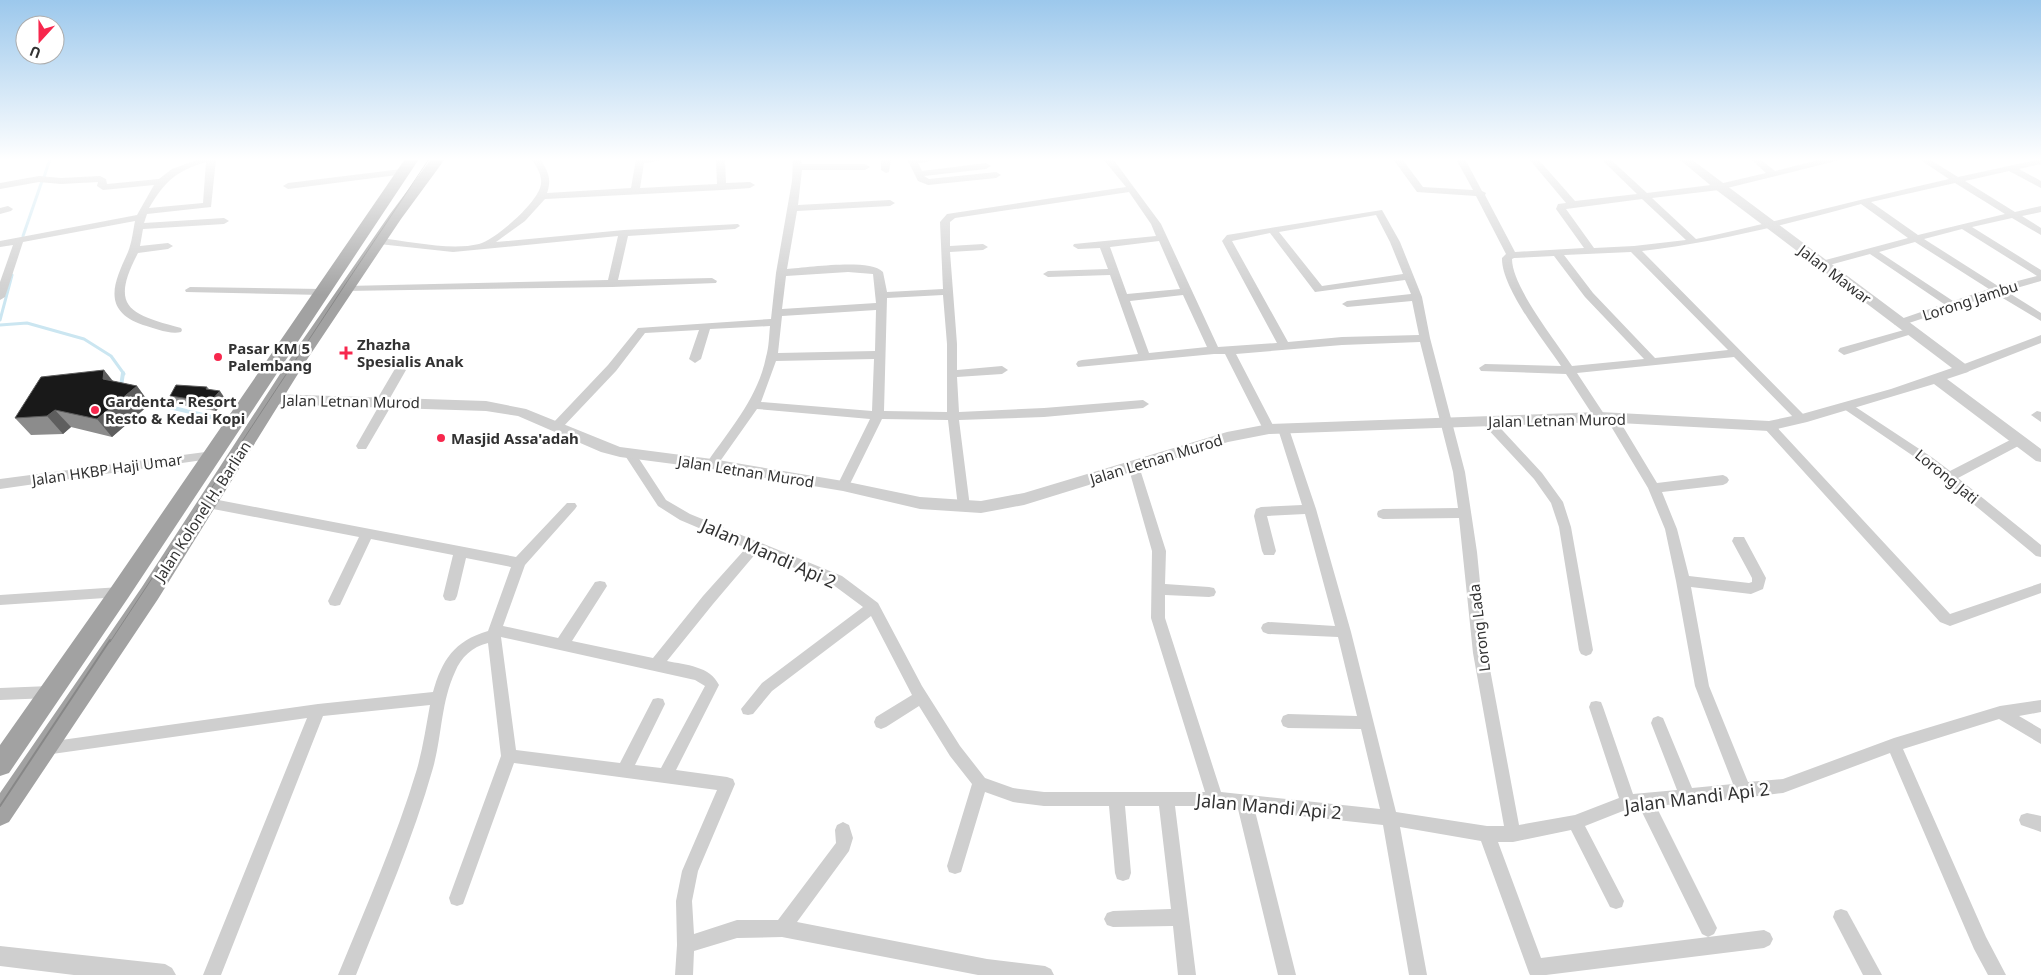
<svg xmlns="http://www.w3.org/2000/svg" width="2041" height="975" viewBox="0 0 2041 975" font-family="'Noto Sans',sans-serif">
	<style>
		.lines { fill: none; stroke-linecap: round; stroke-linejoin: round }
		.stream-far1 { stroke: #cbe6f1; stroke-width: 3 }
		.stream { stroke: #cbe6f1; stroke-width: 4 }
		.minor { fill: #cfcfcf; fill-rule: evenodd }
		.tertiary { fill: #cfcfcf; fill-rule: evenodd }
		.trunk { fill: #a2a2a2; fill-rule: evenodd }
		.tram-far1 { stroke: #878787; stroke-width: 1 }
		.tram { stroke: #878787; stroke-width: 2 }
		.wall { fill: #8c8c8c }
		.shaded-wall { fill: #5e5e5e }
		.building { fill: #191919; stroke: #5e5e5e }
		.poi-dot { fill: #f7274d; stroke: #fff; stroke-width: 2 }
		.labels { text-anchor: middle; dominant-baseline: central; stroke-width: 5; stroke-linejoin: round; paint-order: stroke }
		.street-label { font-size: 15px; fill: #323232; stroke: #fff }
		.poi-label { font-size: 15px; font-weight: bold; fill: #323232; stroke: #fff; text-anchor: start }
		.near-street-label { font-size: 18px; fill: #323232; stroke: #fff }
	</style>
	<rect width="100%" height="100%" fill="#fff"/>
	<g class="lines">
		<!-- stream-far1 -->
		<g class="stream-far1">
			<path d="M44,177L50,159"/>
			<path d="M23,236L42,181"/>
			<path d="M0,320L12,275"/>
			<path d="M0,325L27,323L84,339L111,356L124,374"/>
		</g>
		<!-- stream -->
		<g class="stream">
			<path d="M121,386L123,373"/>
			<path d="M144,401L220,419"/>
		</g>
		<!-- minor -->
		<g class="minor">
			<path d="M199,159H216L211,207L147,214L144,223L224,218L229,221L224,224L143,229L140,246L168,243L173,246L168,249L138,253C109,308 130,314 181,328L182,330L181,332C170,335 154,328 143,325C100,310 115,281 128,252C132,242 133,231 135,221L23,242L5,297L0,300V282L13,245L0,247V241L137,215L154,185L103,190L97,186L98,182L61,184L39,182L0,189V183L39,176L61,178L100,176L106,179L107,184L159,179L172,169ZM206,162L203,203L149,208C165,181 176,171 206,162Z"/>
			<path d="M532,159H540C548,171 552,179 547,193L631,188L636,159H661L659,161L644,163L640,188L717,184L716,159H725L726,183L750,182L755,185L750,188L722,190L545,199L525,221L496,242L624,230L738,224L740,226L735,229L628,236L618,280L712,278L717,281L716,283L612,287L343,291L342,289L343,287L347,286L608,280L618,236L453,252L379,244L374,241L379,238C409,241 450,251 479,244C496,239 539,202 541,184C542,173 536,167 532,159Z"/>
			<path d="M793,159H801L802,164H865L870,167L865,170H802L798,205L890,200L895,203L890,206L797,211L787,269C807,268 869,258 883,272L887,292L943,289L940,222L947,214L1126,187L1103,159H1113L1161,224L1218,347L1277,343L1222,241L1227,235L1382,210L1400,242L1422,297L1430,338L1465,472L1477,552L1487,653L1519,825L1575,815L1619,798L1589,707L1591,702L1596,701L1601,702L1603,707L1633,794L1677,790L1651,723L1653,718L1658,716L1663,718L1692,788L1733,784L1695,686L1676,581L1665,529L1648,488L1606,418L1612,414L1616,415L1657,483L1723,475L1727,477L1729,480L1727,483L1723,485L1662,492L1677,529L1689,576L1749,583L1752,582V578L1732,541L1734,537H1744L1766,578L1763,589L1751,594L1691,587L1709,686L1748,782L1783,779L1894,738L2000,706L2041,700V712L2019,716L2041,729V744L1999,719L1903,749L1986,937L2006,975H1988L1974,949L1890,753L1783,793L1750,797L1744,799L1740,798L1656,806L1717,928L1714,934L1708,937L1702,934L1640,808L1628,809L1585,826L1624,901L1622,907L1616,909L1610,907L1571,830L1513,842H1498L1541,958L1764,930L1770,933L1773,939L1770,945L1764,948L1546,975H1530L1529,973L1481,841L1400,827L1427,975H1409L1383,825L1255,811L1296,975H1278L1238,809L1215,806H1175L1196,975H1178L1173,926L1113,927L1107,925L1104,919L1107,913L1113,911L1171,909L1159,806H1125L1131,873L1129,879L1123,881L1117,879L1115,873L1109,806H1044L1013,802L985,792L961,872L955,874L949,872L947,866L972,784L950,756L919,706L886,727L881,729L876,727L874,722L876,717L912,695L871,616L772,691L753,714L748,715L743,714L741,709L762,683L863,607L832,584L757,552L713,604L667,661C686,665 710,666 719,685L676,770L727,777L733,779L735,784L698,871L692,901L694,934L737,920H778L836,843L835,830L837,825L843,822L849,825L853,838L849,851L797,922L987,959L1045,966L1051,969L1054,975H978L782,937L737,938L694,951L693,975H675L677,945L676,901L682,871L717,790L514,763L463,904L457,906L451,904L449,898L501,756L488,643C472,647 461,657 455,672C441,702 442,736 433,768C413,839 383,907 356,975H338C366,907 396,839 417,769C423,748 426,726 430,705L323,716L221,975H203L307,718L45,755L40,753L37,748L40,743L318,704L433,692C442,660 454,641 488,631L511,567L466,558L457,596L455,600L450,601L445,600L443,596L453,555L371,539L340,605L335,606L330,605L328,601L359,537L208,508L204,506L202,503L204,500L208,498L516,557L567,503H575L577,506L575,509L525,565L503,626L558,638L595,582L600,581L605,582L607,586L572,641L653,658L703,596L746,548L680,520L658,506L624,454L630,450L634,451L666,500L690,514L842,576L878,603L922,686L960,746L985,778L1013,788L1044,792H1205L1151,618L1152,551L1128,466L1130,463H1138L1166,551L1165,584L1209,587L1214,588L1216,592L1214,596L1209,597L1165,595V618L1221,792L1380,809L1361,729L1288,728L1283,726L1281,721L1283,716L1288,714L1357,716L1338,637L1268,634L1263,632L1261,628L1263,624L1268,622L1335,626L1305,514L1267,516L1276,551L1274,555H1264L1262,551L1254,516L1256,509L1261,507L1302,505L1278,429L1284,425L1288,426L1316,509L1351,632L1396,812L1487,826H1504L1473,653L1459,518L1383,519L1378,517L1377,514L1378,511L1383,509L1458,508L1453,472L1420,342L1342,345L1236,354L1275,429L1269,433L1263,429L1225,354H1214L1078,367L1076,364L1078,361L1082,360L1138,354L1110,275L1048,277L1043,274L1048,271L1108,269L1100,248L1078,249L1073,246L1074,244L1156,236L1151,224L1129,192L955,218L950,222V246L983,244L988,247L983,250L950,252L957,344V370L1002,366L1008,370L1002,374L957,377L959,412L1044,408L1143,400L1149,404L1143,408L1044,417L959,420L970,507L968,510H960L958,507L948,420L882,419L849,486L847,489H839L837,486L870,419L757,409L716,467H708L706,464L708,461C731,428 758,397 766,357C769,347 769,336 770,326L710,329L701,359L695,363L689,359L699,330L645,333L616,371L561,429H553L551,426L553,423L608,365L638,328L771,319L776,273L792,181ZM1376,215L1390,242L1403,274L1322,286L1279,232ZM1270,233L1315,292L1405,280L1411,294L1347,301L1342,304L1347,307L1412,301L1419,335L1342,337L1288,342L1232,241ZM1159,241L1180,289L1127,294L1110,247ZM848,272L873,274L876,303L782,309L786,276ZM943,295L947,344V412L884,411L887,298ZM1183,295L1207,347L1149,353L1130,301ZM876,310L875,351L778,353L782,316ZM874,359L872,411L761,402L776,361ZM501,637L695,680L705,686L661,768L635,765L665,704L663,699L658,698L653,699L620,763L516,750Z"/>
			<path d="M881,159H891L889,172L886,173L881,170Z"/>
			<path d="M907,159H933L932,161L918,163L922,171L986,163L991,166L986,169L924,176L929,179L996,172L1001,175L996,178L928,185L918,181Z"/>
			<path d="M1393,159H1402L1423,187L1473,190L1456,159H1465L1482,191L1486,193L1485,195L1515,252L1584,248L1556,209L1558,204L1566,203L1529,159H1538L1575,201L1637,194L1601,159H1610L1647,193L1719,184L1766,173L1751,159H1760L1775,171L1822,159H1838L1836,161L1719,190L1652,198L1696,239C1781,221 1864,198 1949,179L1919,159H1929L1958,177L2041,159V164L2019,169L2041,181V188L2009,171L1965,181L2015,212L2041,206V212L2022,216L2041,228V235L2012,218L1972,227L2041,270V281L2006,291L2041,313V321L1996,294L1903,325H1895L1894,323L1895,321L1944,304L1870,254L1822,267L1817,264L1818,262L1908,238L1861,204C1789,224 1717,242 1642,251L1808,419L1806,422H1798L1734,357L1577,373L1606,417L1600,421L1596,420L1566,374L1481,371L1479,368L1485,364L1561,366C1544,341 1501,287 1502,258L1506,254L1476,196L1417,192ZM1955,183L2005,214L1918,235L1871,202ZM1642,199L1686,240L1634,246L1594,248L1566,209ZM1962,229L2037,276L1998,286L1924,239ZM1915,242L1989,289L1953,301L1879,252ZM1631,252L1728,350L1655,358L1593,293L1564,255ZM1554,256L1585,297L1644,359L1572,366C1556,341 1512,287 1512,259L1514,258Z"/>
			<path d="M402,169L407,172L405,174L288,189L283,186L288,183Z"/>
			<path d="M8,206L13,209L11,211L0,214V208Z"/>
			<path d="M190,287L323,289L328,292L323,295L186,292L185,290Z"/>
			<path d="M1911,328L1915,329L1916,331L1915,333L1844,355L1838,351L1840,348Z"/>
			<path d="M2041,335V343L1967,372L1963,373L1957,369L1959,366Z"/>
			<path d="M400,366L406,370L390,398L394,401L366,449H358L356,446L380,404L376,401L396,367Z"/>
			<path d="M1848,402L1933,458L1950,471L2016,437H2024L2026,440L2024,443L1958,478L2041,545V557L2036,556L1925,464L1844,409L1842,406Z"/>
			<path d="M2037,411L2041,412V422L2031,415Z"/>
			<path d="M1488,418L1492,419L1542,473L1563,502L1571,527L1593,650L1591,654L1586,656L1581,654L1579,650L1559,527L1551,503L1534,479L1484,425L1482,422L1484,419Z"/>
			<path d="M1769,422L1773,423L1950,614L2041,583V593L1950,626L1940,622L1765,429L1763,426Z"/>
			<path d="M213,451L219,455L217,458L0,489V479Z"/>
			<path d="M120,587L125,588L127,592L125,596L120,597L0,605V595Z"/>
			<path d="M50,686L55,688L57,692L55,696L50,698L0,700V688Z"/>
			<path d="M2027,813L2041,816V832L2021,825L2019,820L2021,815Z"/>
			<path d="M1841,909L1847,911L1882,975H1863L1833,917L1835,911Z"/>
		</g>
		<!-- tertiary -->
		<g class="tertiary">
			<path d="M1679,159H1691L1968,366L1970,369L1968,372L1947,379L2041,449V462L2036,461L1934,384L1807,422L1769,431L1600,422L1269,434L1228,442L1024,505L981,513L920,509L843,491L712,469L620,457L601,452L518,416L486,411L272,404L267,402L265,399L267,396L272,394L486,401L526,409L620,447L712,459L843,481L920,497L981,501L1024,493L1227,432L1269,424L1600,412L1769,421L1802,414L1891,389L1952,368L1715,189Z"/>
			<path d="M0,946L165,964L172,968L176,975H74L0,966Z"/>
		</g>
		<!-- trunk -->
		<g class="trunk">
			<path d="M405,159H419L128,598L9,773L0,776V745L112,586Z"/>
			<path d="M431,159H445L401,219L306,361L158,599L9,822L0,826V793L142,587L293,354L390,214Z"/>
		</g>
		<!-- tram-far1 -->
		<path class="tram-far1" d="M110,642C217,481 321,319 429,159"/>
		<!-- tram -->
		<path class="tram" d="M0,806L110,640"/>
	</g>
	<!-- wall -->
	<g class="wall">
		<path d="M104,370L113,381L137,386L150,404L112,437L71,427L63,434L31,435L15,418Z"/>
		<path d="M207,387L210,390L226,400L216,411L177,404L170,396Z"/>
	</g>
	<!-- shaded-wall -->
	<g class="shaded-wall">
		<path d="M104,370L118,388L103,379Z"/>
		<path d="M137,386L150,404L112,437L97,419Z"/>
		<path d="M220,391L226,400L216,411L210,402Z"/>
		<path d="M55,410L71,427L63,434L47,416Z"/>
	</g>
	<!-- building -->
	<g class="building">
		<path d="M104,370L103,379L137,386L97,419L55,410L47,416L15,418L41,377Z"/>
		<path d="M176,385L207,387L206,389L220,391L210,402L170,396Z"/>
	</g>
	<!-- sky -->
	<linearGradient id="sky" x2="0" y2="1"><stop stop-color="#9cc8ec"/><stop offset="0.54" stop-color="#fff"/><stop offset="1" stop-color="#fff" stop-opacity="0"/></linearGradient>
	<rect width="2041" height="295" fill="url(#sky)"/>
	<!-- markers -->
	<g class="poi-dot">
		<path d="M343.5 345.5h5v5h5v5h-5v5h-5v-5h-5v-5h5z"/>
		<circle cx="218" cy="357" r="5"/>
		<circle cx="95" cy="410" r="5"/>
		<circle cx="441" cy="438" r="5"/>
	</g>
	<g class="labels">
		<!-- street labels -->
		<g class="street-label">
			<text transform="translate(1835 274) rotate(37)">Jalan Mawar</text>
			<text transform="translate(1970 300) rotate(-18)">Lorong Jambu</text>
			<text transform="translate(351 401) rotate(1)">Jalan Letnan Murod</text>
			<text transform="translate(1557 420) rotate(-1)">Jalan Letnan Murod</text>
			<text transform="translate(1156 459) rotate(-17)">Jalan Letnan Murod</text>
			<text transform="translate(107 469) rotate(-8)">Jalan HKBP Haji Umar</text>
			<text transform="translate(746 471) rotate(9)">Jalan Letnan Murod</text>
			<text transform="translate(1947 476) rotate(39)">Lorong Jati</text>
			<text transform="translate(202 511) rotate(-57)">Jalan Kolonel H. Barlian</text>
			<text transform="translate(1479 628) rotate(-97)">Lorong Lada</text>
		</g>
		<!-- poi labels -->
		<g class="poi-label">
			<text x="357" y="344">Zhazha<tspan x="357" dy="17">Spesialis Anak</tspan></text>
			<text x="228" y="348">Pasar KM 5<tspan x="228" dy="17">Palembang</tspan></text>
			<text x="105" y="401">Gardenta - Resort<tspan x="105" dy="17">Resto &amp; Kedai Kopi</tspan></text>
			<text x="451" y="438">Masjid Assa'adah</text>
		</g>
		<!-- near-street labels -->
		<g class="near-street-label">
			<text transform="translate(769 553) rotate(24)">Jalan Mandi Api 2</text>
			<text transform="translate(1697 797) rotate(-7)">Jalan Mandi Api 2</text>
			<text transform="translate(1269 806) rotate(5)">Jalan Mandi Api 2</text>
		</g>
	</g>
	<!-- north arrow -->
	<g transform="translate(40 40) rotate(201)"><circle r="24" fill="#ffffff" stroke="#adadad"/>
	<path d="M0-4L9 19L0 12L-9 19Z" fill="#f7274d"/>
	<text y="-8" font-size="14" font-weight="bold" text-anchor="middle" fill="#323232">U</text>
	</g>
</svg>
